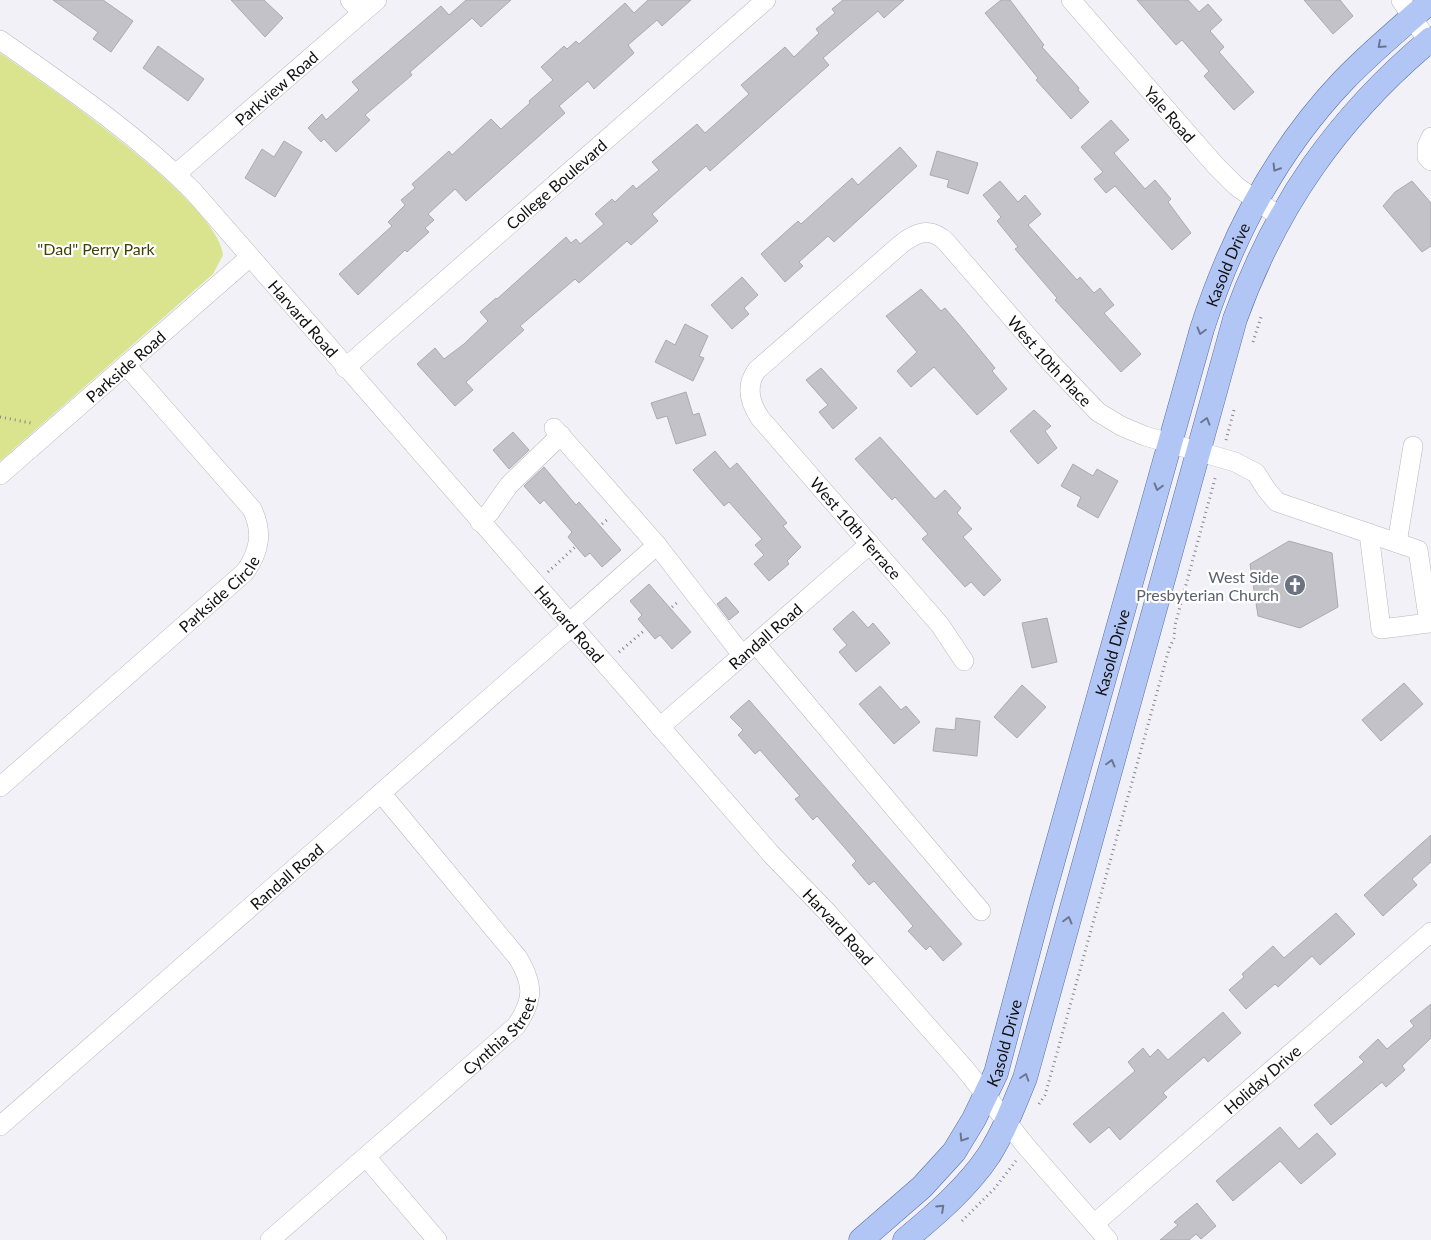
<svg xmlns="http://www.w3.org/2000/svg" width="1431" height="1240" viewBox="0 0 1431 1240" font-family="Lato,sans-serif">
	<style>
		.green { fill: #dae48f }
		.building { fill: #c2c2c8; stroke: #abaab0 }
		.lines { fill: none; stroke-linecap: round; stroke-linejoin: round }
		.minor-casing { stroke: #b8b8bd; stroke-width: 20 }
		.major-casing { stroke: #586ea3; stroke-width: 25 }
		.path { stroke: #858589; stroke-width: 3; stroke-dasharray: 1 4; stroke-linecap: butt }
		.minor { stroke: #fff; stroke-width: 19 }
		.major { stroke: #b2c6f6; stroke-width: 24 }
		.oneway { stroke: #6a7590 }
		.labels { text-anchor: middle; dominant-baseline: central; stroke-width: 4.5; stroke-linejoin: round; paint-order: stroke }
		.street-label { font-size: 16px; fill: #111113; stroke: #fff }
		.park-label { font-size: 16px; fill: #404400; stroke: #fff }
		.worship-label { font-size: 16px; fill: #5b616d; stroke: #fff; text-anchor: end }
	</style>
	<rect width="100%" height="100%" fill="#f1f1f7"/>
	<!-- green -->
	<path class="green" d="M0,53C45,84 219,203 223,255L213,274L0,461Z"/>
	<!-- building -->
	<g class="building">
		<path d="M53,0H103L133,21L111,52L93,39L98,32Z"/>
		<path d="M231,0H264L283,18L265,37Z"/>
		<path d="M466,0H511L481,27L472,18L410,72L412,75L365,115L370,120L336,152L324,139L321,142L308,128L322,114L326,120L359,90L352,82L441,6L449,15Z"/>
		<path d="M648,0H691L662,26L657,20L628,45L634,53L594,89L588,81L559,106L565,113L466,201L455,189L428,214L434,220L425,228L429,232L407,252L405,250L358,295L339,274L392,226L388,222L405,205L401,200L415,188L412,184L449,151L452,155L491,119L501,129L530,103L529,101L553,80L541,67L564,46L567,49L576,41L579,44L625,3L634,13Z"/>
		<path d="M843,0H904L884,18L878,11L823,58L829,65L710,171L706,166L652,214L658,221L631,245L627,241L579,283L575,279L520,326L524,330L466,382L473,390L455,406L417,364L435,348L444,359L464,344L488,321L480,312L496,298L497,299L566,237L571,243L576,239L580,244L604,224L595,214L612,199L615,202L633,185L636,189L659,170L652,162L697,124L705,133L749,94L741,85L785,47L794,57L819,33L816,29L835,13L832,9Z"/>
		<path d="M1001,0H1010L1044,45L1042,47L1079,88L1078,90L1089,102L1071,119L1036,80L1038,78L985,13Z"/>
		<path d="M1137,0H1188L1199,12L1208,4L1222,20L1210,31L1224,47L1219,52L1254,92L1234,110L1204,76L1209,71L1182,40L1176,45Z"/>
		<path d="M1304,0H1340L1353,16L1333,34Z"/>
		<path d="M158,46L204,79L188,101L143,68Z"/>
		<path d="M1111,120L1129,140L1114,153L1145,189L1155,180L1171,199L1168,202L1191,233L1172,250L1115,186L1106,193L1094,179L1103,172L1081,147Z"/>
		<path d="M284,141L302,152L275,197L245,178L262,149L274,157Z"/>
		<path d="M900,147L917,166L834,242L828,236L799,262L803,266L785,282L761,254L798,221L801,224L852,178L858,185Z"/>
		<path d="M937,151L978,163L968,194L947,187L949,180L930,175Z"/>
		<path d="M1000,181L1018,202L1025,195L1041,214L1028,225L1077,280L1080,277L1094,293L1100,288L1114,305L1104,313L1141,354L1121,372L1055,300L1057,298L1015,249L1018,247L997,221L1001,217L983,195Z"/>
		<path d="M1412,181L1431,203V246L1422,252L1383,206L1395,192Z"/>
		<path d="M742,277L758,295L744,308L749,314L732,329L711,305Z"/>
		<path d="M921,289L941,311L945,308L963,329L995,368L992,371L1007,389L977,415L934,367L911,387L897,371L917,352L886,316Z"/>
		<path d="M685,324L708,336L699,356L704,358L693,381L655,362L666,340L675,345Z"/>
		<path d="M821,368L857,408L833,429L819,412L828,405L806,380Z"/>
		<path d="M686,392L693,415L699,413L706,435L676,444L667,416L657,419L651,403Z"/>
		<path d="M1034,410L1051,426L1045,431L1057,448L1038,464L1010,431Z"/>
		<path d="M513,432L529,450L509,469L493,450Z"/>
		<path d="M880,437L935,499L945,490L961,508L957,513L972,529L963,537L1001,580L984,596L971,582L965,587L922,539L928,534L895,497L892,500L855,459Z"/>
		<path d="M715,451L730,469L737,463L787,523L783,526L801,547L787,561L789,564L769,581L754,564L764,555L755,545L762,539L729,502L724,506L693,470Z"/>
		<path d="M1073,464L1093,476L1097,469L1118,481L1098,518L1077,506L1081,497L1061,486Z"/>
		<path d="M544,467L576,505L579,502L621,550L602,567L590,553L585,557L568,537L572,532L544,500L540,504L524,486Z"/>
		<path d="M1289,541L1332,553L1338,607L1300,628L1258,616L1250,564Z"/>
		<path d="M649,584L691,632L672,649L660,635L655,639L638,619L642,615L630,601Z"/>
		<path d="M726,597L739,612L729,620L717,604Z"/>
		<path d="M853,611L868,628L873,623L890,643L856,672L839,652L847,645L833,629Z"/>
		<path d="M1047,618L1057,662L1032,668L1022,623Z"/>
		<path d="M1404,683L1423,704L1381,741L1362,720Z"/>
		<path d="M1022,685L1046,707L1017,738L994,717Z"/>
		<path d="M880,686L901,710L906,706L920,722L894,744L859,704Z"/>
		<path d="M749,700L962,944L943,961L930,946L926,950L908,931L913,926L901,912L874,881L869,885L852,865L856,861L844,847L817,816L813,820L795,799L800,796L760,750L755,754L738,735L743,730L730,717Z"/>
		<path d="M956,718L980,721L977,756L933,751L936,728L955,730Z"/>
		<path d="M1431,835V862L1412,879L1417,885L1383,916L1364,895Z"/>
		<path d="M1336,913L1355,934L1320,965L1312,956L1278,987L1275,984L1246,1009L1229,990L1244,977L1242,974L1273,946L1284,958Z"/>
		<path d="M1431,1004V1038L1402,1066L1405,1070L1386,1087L1382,1082L1331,1125L1314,1105L1364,1062L1359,1057L1378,1039L1387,1049L1414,1026L1410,1021Z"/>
		<path d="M1223,1012L1241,1033L1208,1062L1204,1057L1163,1093L1167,1097L1120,1140L1109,1127L1090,1143L1073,1124L1135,1071L1128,1062L1143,1048L1150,1057L1158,1049L1168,1060Z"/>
		<path d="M1280,1127L1299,1149L1317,1133L1336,1154L1301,1184L1280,1161L1233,1201L1216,1181Z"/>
		<path d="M1197,1203L1216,1226L1201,1239L1196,1234L1189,1240H1160L1178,1225L1174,1222Z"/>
	</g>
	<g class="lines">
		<!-- minor casing -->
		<g class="minor-casing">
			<g id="minor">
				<path d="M350,0L362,13"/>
				<path id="s1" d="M1071,0L1216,166L1236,186L1280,217"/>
				<path d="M1401,0L1431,46"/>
				<path id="s2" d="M0,40C67,87 135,133 193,191L771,854L828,913L965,1069L1025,1145L1108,1240"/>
				<path d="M1431,137L1427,146V157L1431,161"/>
				<path id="s3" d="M176,174L377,0"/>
				<path id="s4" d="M345,368L766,0"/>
				<path d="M554,428L657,545L742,655"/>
				<path id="s5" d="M0,475L250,257"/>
				<path d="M480,522L490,512L509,485L561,435"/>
				<path d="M1397,543L1413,446"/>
				<path d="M569,623L657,545"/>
				<path d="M756,644L981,911"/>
				<path id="s6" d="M964,661L940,625L760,418C750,403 745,386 757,370L900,245C916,232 931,226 947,243L1051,363L1098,412L1121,426L1145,436L1235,462L1256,473L1266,489L1277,502L1418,550L1429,623L1381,629L1369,533"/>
				<path id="s7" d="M660,727L870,544"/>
				<path id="s8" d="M0,787L245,572C260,551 263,532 252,509L126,365"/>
				<path id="s9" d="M0,1126L572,626"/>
				<path d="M366,1157L437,1240"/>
				<path id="s10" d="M1094,1224L1431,932"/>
				<path id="s11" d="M270,1240L516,1026C534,1000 534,985 518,958L381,793"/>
			</g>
		</g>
		<!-- major casing -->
		<g class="major-casing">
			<g id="major">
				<path id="s12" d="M861,1240L922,1187L954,1152L974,1119L996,1073L1041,903L1202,329C1232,236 1276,151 1344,80C1371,52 1401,27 1431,1"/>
				<path d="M905,1240C935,1215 967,1188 989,1155C1004,1131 1014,1105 1025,1078L1235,319C1276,205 1338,117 1431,39"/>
			</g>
		</g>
		<!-- path -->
		<g class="path">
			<path d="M1253,342L1261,317"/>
			<path d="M0,417L31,423"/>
			<path d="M1226,440L1234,410"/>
			<path d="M602,524L609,518"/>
			<path d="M548,572L575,547"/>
			<path d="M672,607L679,601"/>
			<path d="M619,652L645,630"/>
			<path d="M1039,1104L1045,1095L1055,1060L1169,649L1174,638L1175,625L1216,475"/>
			<path d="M962,1221L995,1188L1016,1161"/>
		</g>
		<!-- minor -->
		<use href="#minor" class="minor"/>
		<!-- major -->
		<use href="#major" class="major"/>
	</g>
	<!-- one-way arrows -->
	<defs><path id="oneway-chevron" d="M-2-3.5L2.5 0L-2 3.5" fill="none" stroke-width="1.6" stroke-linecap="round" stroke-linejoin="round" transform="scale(1.25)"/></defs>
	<g class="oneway">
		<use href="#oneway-chevron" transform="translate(1381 45) rotate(138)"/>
		<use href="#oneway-chevron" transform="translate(1276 168) rotate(122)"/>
		<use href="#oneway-chevron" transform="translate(1201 331) rotate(106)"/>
		<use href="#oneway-chevron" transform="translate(1206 421) rotate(-74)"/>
		<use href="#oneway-chevron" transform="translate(1158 487) rotate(106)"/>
		<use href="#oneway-chevron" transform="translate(1111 763) rotate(-75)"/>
		<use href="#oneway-chevron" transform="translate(1068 920) rotate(-75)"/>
		<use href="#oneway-chevron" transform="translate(1025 1077) rotate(-72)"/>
		<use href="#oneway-chevron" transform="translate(963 1138) rotate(122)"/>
		<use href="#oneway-chevron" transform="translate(941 1208) rotate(-43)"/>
	</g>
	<!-- icons -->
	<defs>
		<g id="church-disc" transform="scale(1.125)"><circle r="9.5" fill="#6b7280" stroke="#fff"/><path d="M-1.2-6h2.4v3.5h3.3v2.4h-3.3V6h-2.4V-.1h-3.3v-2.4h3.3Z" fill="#fff"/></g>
	</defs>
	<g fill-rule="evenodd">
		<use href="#church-disc" x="1295" y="585"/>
	</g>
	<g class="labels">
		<!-- street labels -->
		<g class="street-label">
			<text stroke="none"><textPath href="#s3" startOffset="132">Parkview Road</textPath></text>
			<text stroke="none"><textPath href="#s1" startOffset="151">Yale Road</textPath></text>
			<text stroke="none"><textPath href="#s4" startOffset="280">College Boulevard</textPath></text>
			<text stroke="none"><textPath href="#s12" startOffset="1059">Kasold Drive</textPath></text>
			<text stroke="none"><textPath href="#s2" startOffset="414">Harvard Road</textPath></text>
			<text stroke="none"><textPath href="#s6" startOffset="769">West 10th Place</textPath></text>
			<text stroke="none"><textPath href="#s5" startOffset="166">Parkside Road</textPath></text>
			<text transform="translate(856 528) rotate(49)">West 10th Terrace</text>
			<text stroke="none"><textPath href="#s8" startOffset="292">Parkside Circle</textPath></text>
			<text stroke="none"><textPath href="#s2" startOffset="819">Harvard Road</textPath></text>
			<text stroke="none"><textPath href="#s7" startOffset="139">Randall Road</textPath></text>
			<text stroke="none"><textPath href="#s12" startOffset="654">Kasold Drive</textPath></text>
			<text stroke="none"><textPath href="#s9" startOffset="380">Randall Road</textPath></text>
			<text stroke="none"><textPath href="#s2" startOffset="1224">Harvard Road</textPath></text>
			<text stroke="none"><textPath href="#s11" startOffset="308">Cynthia Street</textPath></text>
			<text stroke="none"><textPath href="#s12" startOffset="249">Kasold Drive</textPath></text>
			<text stroke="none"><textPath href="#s10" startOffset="222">Holiday Drive</textPath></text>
		</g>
		<!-- park labels -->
		<g class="park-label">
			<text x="96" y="248">"Dad" Perry Park</text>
		</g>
		<!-- worship labels -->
		<g class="worship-label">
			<text x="1279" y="576">West Side<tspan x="1279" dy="18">Presbyterian Church</tspan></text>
		</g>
	</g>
</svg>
